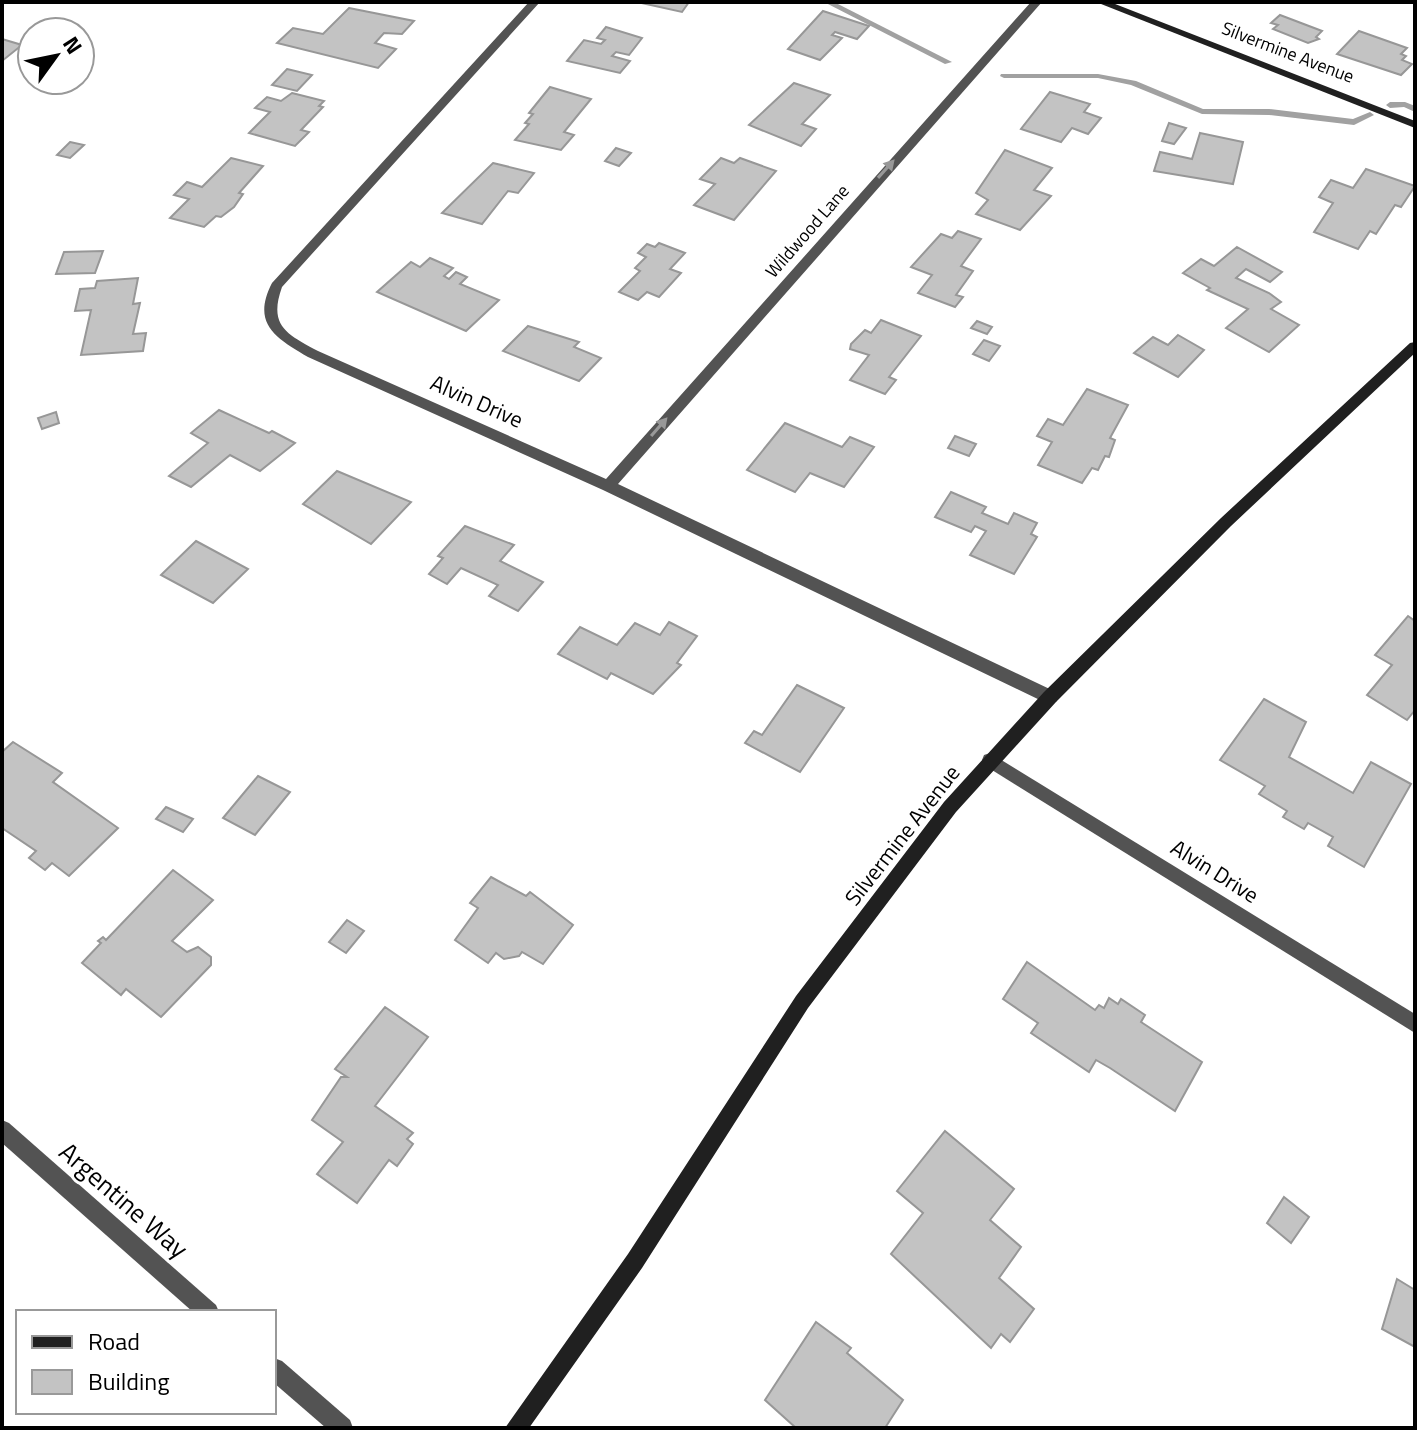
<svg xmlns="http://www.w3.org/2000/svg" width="1417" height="1430" viewBox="0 0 1417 1430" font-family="'Titillium Web',sans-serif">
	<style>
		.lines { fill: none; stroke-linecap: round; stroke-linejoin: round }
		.stream { fill: #a1a1a1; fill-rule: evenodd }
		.building { fill: #c3c3c3; stroke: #979797; stroke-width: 2 }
		.street { fill: #535353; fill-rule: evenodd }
		.secondary { fill: #202020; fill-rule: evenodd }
		.oneway { fill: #989898 }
		.labels { text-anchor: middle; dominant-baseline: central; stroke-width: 6; stroke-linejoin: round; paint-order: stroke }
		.far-street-label { font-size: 18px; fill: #000; stroke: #fff }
		.street-label { font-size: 22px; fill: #000; stroke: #fff }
		.near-street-label { font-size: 26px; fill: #000; stroke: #fff }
	</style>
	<rect width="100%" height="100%" fill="#fff"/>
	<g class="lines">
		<!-- stream -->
		<g class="stream">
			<path d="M824,2H834L952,62L945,64Z"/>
			<path d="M1001,74H1098L1136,81L1203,109H1269L1353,119L1370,112L1374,115L1354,125L1269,115L1202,114L1131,85L1098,78H1004L1000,76Z"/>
			<path d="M1405,102L1415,106V112L1404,107L1390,108L1386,105L1390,102Z"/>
		</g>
	</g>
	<!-- building -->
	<g class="building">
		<path d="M637,2H689L682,12Z"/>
		<path d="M349,8L414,21L402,34L384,33L375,43L396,49L378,68L277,43L293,28L323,34Z"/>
		<path d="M823,11L869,26L857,39L835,32L832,35L842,38L820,60L788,49Z"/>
		<path d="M1280,15L1322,31L1316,37L1319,39L1308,43L1273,29L1278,25L1271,23Z"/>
		<path d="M606,27L642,38L629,55L616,52L612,56L630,61L620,73L567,61L584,40L601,44L605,40L597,38Z"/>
		<path d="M1359,31L1407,48L1401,54L1406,56L1402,60L1412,64L1401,75L1337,54Z"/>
		<path d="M2,39L22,45L2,61Z"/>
		<path d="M287,69L312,75L297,91L272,85Z"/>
		<path d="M794,83L830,95L802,124L816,129L801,146L749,125Z"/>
		<path d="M550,87L591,99L564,132L574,135L561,150L515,140L529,124L525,123L533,114L529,113Z"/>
		<path d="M1050,92L1090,104L1084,112L1101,118L1088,134L1072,128L1061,142L1021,129Z"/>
		<path d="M292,93L324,101L319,106L323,107L301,130L309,132L295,146L249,133L270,112L255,108L267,97L281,101Z"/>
		<path d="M1169,123L1186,128L1174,144L1162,141Z"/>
		<path d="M1200,133L1243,142L1233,184L1154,171L1160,152L1192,159Z"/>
		<path d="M70,142L84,145L70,158L57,155Z"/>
		<path d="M616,148L631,153L619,166L605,161Z"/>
		<path d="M1005,150L1052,168L1034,190L1051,196L1020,230L976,214L988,200L976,193Z"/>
		<path d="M231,158L263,166L239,193L243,194L234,207L221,217L216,216L204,227L170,218L189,199L174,195L187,182L202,187Z"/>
		<path d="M721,158L734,163L740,158L776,171L734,220L694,205L715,184L700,179Z"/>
		<path d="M493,163L534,173L518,193L508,191L482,224L442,213Z"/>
		<path d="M1366,169L1415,186L1401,207L1395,205L1376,234L1370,231L1358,249L1314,232L1333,203L1319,197L1331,180L1353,188Z"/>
		<path d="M958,231L981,239L961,266L973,271L956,295L963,297L955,307L918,293L932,275L911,267L941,234L952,238Z"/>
		<path d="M659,243L685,253L670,269L681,273L659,297L647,292L638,300L619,292L640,271L635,268L646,257L638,253L647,244L655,247Z"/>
		<path d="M1237,247L1282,272L1270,282L1246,269L1236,278L1269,293L1281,302L1271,309L1299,325L1269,352L1226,328L1248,309L1207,290L1210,288L1183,273L1201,259L1214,266Z"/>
		<path d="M103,251L95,273L56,274L64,252Z"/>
		<path d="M430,258L453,268L444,276L449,279L456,272L467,277L460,284L499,300L466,331L377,292L411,262L420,267Z"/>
		<path d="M138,278L133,304L140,303L133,334L146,333L143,351L81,355L91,310L75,311L80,289L95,288L97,281Z"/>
		<path d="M881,320L921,336L889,377L896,380L885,394L850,380L869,355L850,349L851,344L865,330L871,333Z"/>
		<path d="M977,321L992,327L987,334L971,328Z"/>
		<path d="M528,326L579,342L574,347L601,358L579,381L503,351Z"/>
		<path d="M1178,335L1204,350L1178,377L1134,353L1153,337L1168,345Z"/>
		<path d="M984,340L1000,346L989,361L973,354Z"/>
		<path d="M1087,389L1128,405L1110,438L1115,440L1109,457L1105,456L1098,470L1092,468L1082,483L1038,465L1052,442L1037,436L1048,419L1063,425Z"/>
		<path d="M219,410L269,433L272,431L295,443L260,471L230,455L191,487L169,476L208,443L191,433Z"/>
		<path d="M56,412L59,423L42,429L38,418Z"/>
		<path d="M785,423L842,447L850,437L874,447L844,487L810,473L795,492L747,470Z"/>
		<path d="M955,436L976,444L969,456L948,448Z"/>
		<path d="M337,471L411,502L371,544L303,504Z"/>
		<path d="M951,492L986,507L982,513L1008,524L1014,513L1037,523L1031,534L1037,537L1014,574L970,555L986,531L975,526L971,532L935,517Z"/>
		<path d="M465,526L514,545L500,561L543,582L518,611L489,596L498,585L461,568L447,584L429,574L443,558L438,556Z"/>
		<path d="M196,541L248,569L213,603L161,575Z"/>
		<path d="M1408,616L1415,621V710L1407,720L1367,695L1392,665L1375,655Z"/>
		<path d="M669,622L697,636L677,663L681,665L653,694L611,673L607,679L558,654L580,627L617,645L635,623L660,635Z"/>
		<path d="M797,685L844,708L800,772L745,743L754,731L762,735Z"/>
		<path d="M1264,699L1306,722L1289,757L1353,793L1371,762L1411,784L1364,867L1328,846L1333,837L1308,823L1304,829L1283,817L1287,811L1259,794L1265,786L1220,760Z"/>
		<path d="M13,742L62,773L53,782L118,828L69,876L52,863L45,870L29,858L36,851L2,828V752Z"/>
		<path d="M258,776L290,792L255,835L223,818Z"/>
		<path d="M166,807L193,819L183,832L156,819Z"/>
		<path d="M173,870L213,900L172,941L187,952L198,947L211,957V965L161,1017L126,989L121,995L82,963L101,943L98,941L103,937L106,940Z"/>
		<path d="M491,877L526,896L530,892L573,925L543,964L522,952L519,956L504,959L496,953L488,963L455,940L478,908L470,903Z"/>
		<path d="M347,920L364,931L346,953L329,942Z"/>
		<path d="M1027,962L1095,1010L1099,1005L1104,1008L1109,998L1118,1004L1121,999L1145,1015L1141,1022L1202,1062L1175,1111L1110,1068L1096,1060L1089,1072L1031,1033L1038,1023L1003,999Z"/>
		<path d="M385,1007L428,1037L375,1106L413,1133L407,1139L413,1144L397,1166L389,1160L357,1203L317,1174L343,1142L312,1120L341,1077H347L335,1069Z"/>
		<path d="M945,1131L1014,1189L990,1220L1021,1247L999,1278L1034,1309L1010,1342L1001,1334L991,1348L891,1254L923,1213L897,1191Z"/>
		<path d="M1284,1197L1309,1217L1291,1243L1267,1223Z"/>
		<path d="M1397,1279L1415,1290V1347L1382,1329Z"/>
		<path d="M816,1322L851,1348L847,1353L903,1400L885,1428H796L765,1400Z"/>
	</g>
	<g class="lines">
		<!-- street -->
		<g class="street">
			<path d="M529,2H540L282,287C268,326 287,334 318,351L606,479L1031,2H1042L618,484L1056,692L1058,697L1056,702H1044L603,490L308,357C276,338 251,324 272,283Z"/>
			<path d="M990,753L1415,1014V1033L984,765L982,760L984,755Z"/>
			<path d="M2,1120L9,1123L216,1305L219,1312H193L2,1143Z"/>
			<path d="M274,1358L282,1361L350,1420L353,1428H326L274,1383Z"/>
		</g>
		<!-- secondary -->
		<g class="secondary">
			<path d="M1096,2H1110L1415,121V128Z"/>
			<path d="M1415,342V353L1231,526L1056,702L956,812L808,1008L642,1268L529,1428H505L628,1254L796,996L944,802L1044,692L1221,518L1410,343Z"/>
		</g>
	</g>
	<!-- one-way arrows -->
	<defs><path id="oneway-solid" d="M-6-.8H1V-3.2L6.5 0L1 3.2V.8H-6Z" transform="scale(2)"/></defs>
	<g class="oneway">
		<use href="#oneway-solid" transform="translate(886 169) rotate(-48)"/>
		<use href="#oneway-solid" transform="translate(659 427) rotate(-49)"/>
	</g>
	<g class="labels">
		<!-- far-street labels -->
		<g class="far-street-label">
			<text transform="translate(1288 52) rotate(21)">Silvermine Avenue</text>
			<text transform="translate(807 231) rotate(-49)">Wildwood Lane</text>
		</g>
		<!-- street labels -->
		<g class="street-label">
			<text transform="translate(477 401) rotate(24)">Alvin Drive</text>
			<text transform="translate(902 835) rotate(-52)">Silvermine Avenue</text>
			<text transform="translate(1215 871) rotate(32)">Alvin Drive</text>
		</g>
		<!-- near-street labels -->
		<g class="near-street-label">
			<text transform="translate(124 1200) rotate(41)">Argentine Way</text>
		</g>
	</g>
	<!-- border -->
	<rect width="1417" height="1430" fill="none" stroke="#000000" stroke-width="8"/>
	<!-- legend -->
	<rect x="16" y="1310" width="260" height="104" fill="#ffffff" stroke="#999999" stroke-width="2"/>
	<rect x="32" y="1336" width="40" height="12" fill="#202020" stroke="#999999" stroke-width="2"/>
	<text x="88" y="1350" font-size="24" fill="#000000">Road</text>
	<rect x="32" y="1370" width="40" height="24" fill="#c3c3c3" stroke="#999999" stroke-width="2"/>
	<text x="88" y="1390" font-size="24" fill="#000000">Building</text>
	<!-- north arrow -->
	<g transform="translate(56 56) rotate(57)"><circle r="38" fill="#ffffff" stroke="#999999" stroke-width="2"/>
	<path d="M0-6L14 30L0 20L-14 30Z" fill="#000000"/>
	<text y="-12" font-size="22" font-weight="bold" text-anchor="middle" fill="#000000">N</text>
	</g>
</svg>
